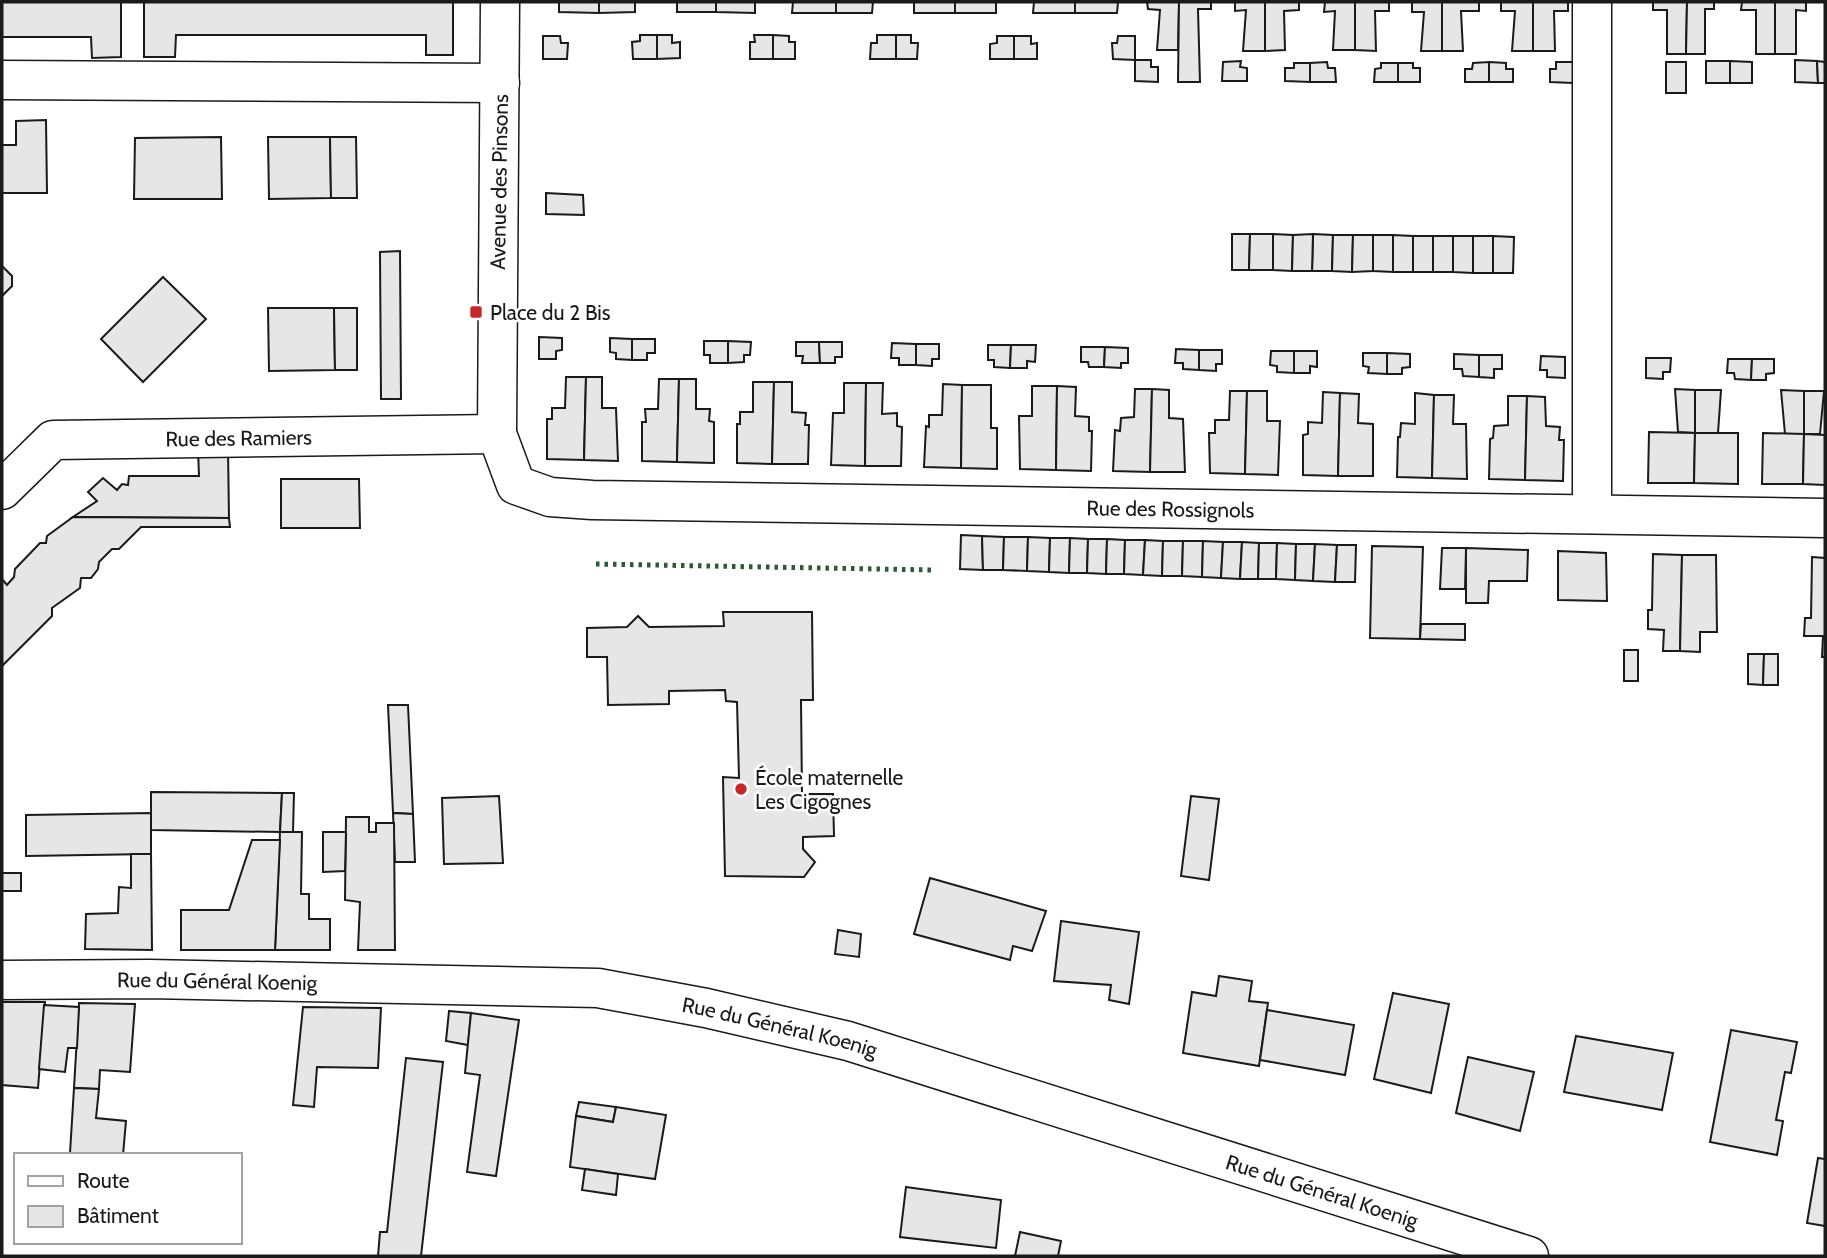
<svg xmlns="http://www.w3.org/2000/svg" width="1827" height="1258" viewBox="0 0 1827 1258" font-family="Cabin,sans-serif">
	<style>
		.building { fill: #e6e6e6; stroke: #1a1a1a; stroke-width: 2 }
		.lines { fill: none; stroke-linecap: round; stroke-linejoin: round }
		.minor-casing { stroke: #1a1a1a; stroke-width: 41 }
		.tertiary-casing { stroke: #1a1a1a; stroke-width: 41 }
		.minor { stroke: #fff; stroke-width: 38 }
		.tertiary { stroke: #fff; stroke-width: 38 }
		.hedge { stroke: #2b5a34; stroke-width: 5; stroke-dasharray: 3.5 5; stroke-linecap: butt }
		.poi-dot { fill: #c62828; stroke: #fff; stroke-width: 2.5 }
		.labels { text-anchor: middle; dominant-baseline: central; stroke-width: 5; stroke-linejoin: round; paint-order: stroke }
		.street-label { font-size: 21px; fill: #1a1a1a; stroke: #fff }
		.poi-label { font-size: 21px; fill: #1a1a1a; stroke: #fff; text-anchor: start }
	</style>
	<rect width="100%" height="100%" fill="#fff"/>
	<!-- building -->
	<g class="building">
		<path d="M2,2H121V57L92,58L91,37H2Z"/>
		<path d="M144,2H453V55H426V35H176L175,57H144Z"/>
		<path d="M559,2H599V13L559,12Z"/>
		<path d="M599,2H635V12L599,13Z"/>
		<rect x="677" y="2" width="39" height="10"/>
		<path d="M716,2H755V13L716,12Z"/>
		<path d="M793,2H836V13H792Z"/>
		<path d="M836,2H873L872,13H836Z"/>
		<rect x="914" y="2" width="41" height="11"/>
		<rect x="955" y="2" width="41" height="11"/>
		<path d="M1034,2H1075V13H1033Z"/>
		<path d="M1075,2H1118L1117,13H1075Z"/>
		<path d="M1147,2H1179L1178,50H1157L1160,10L1148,9Z"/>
		<path d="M1179,2H1211V9H1198L1200,82H1178Z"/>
		<path d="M1235,2H1265V51H1243L1246,10L1235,11Z"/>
		<path d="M1265,2H1299V10L1284,11L1285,50L1265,51Z"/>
		<path d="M1325,2H1355V50H1333L1335,11L1324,12Z"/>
		<path d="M1355,2H1389V11H1375L1376,51L1355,50Z"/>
		<path d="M1412,2H1442V51H1421L1424,12H1412Z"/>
		<path d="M1442,2H1479V11H1461L1463,51H1442Z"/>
		<path d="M1501,2H1533V51H1512L1515,11H1501Z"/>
		<path d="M1533,2H1568V11H1554L1555,51H1533Z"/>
		<path d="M1653,2H1687L1686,54H1667V10H1653Z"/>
		<path d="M1687,2H1714V9H1705V54H1686Z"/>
		<path d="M1742,2H1775V54H1756V10H1741Z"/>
		<path d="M1775,2H1806V11L1796,10V54H1775Z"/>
		<path d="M640,35H657V59H633L632,42L640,41Z"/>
		<path d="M657,35H672V43L680,42V58L657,59Z"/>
		<path d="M754,35H773V59H750V42H755Z"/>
		<path d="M773,35L789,36V42H795V59H773Z"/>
		<path d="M877,35H896V59H870L871,43H877Z"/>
		<path d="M896,35H911V43H918L917,59H896Z"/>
		<path d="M543,36H560L561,43H568L567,59H543Z"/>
		<path d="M997,36H1014V59H990V44L997,43Z"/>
		<path d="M1014,36H1031V44L1037,43V59H1014Z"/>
		<path d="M1118,36H1135V60L1113,59L1112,43H1117Z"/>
		<path d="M1135,60H1151V67H1158V82L1135,81Z"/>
		<path d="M1795,60L1817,61L1818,83L1795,82Z"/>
		<path d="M1241,61L1240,67L1247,68V81H1222L1223,62Z"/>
		<rect x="1706" y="61" width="24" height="22"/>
		<path d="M1730,61L1752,62V83H1730Z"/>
		<path d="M1817,61L1825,62V83H1818Z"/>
		<path d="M1327,62L1328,68H1335L1336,82H1310V63Z"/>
		<path d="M1489,62L1506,63V69H1513V82H1489Z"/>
		<path d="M1489,62V82H1465V69H1472L1473,63Z"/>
		<path d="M1556,62H1574L1573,83L1550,82V69H1556Z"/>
		<rect x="1666" y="62" width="20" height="31"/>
		<path d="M1294,63H1310V82L1285,81V68H1294Z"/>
		<path d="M1381,63H1398V82H1374L1375,69L1381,68Z"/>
		<path d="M1398,63H1413V68H1420V82H1398Z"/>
		<path d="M46,120L47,193H2V145H16V121Z"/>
		<path d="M221,137L222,199H134L135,138Z"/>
		<path d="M268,137H330L331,198L269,199Z"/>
		<path d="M330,137H356L357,198H331Z"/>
		<path d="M546,193L583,195L584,215L546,214Z"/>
		<path d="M1232,234H1250L1249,270H1232Z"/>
		<path d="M1250,234H1273V270H1249Z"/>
		<path d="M1273,234L1293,235L1292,271L1273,270Z"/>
		<path d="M1313,234L1333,235L1332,271H1312Z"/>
		<path d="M1313,234L1312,271H1292L1293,235Z"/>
		<path d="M1333,235H1353L1352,272L1332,271Z"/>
		<path d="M1353,235H1373V271L1352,272Z"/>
		<path d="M1373,235H1393V272L1373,271Z"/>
		<path d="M1393,235L1413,236V272H1393Z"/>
		<rect x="1413" y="236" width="20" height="36"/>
		<rect x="1433" y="236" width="20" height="36"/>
		<path d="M1453,236H1473V273L1453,272Z"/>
		<rect x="1473" y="236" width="20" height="37"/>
		<path d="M1493,236L1514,237L1513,273H1493Z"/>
		<path d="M400,251L401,399H381L380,252Z"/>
		<path d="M2,266L12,276V286L2,296Z"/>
		<path d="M163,277L206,319L143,382L101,339Z"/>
		<path d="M268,308H334L335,370L269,371Z"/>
		<path d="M334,308H357V370H335Z"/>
		<path d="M539,337L562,338V350L556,351V359H539Z"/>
		<path d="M610,338L632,339V360L616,359V353L610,352Z"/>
		<path d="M632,339H655V353H647V360H632Z"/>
		<path d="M704,341H728V363H710V355H704Z"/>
		<path d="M728,341L751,342L750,355H744V362L728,363Z"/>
		<path d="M796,342H819L820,363H802L803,356H796Z"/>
		<path d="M819,342H842V357H835V363H820Z"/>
		<path d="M892,343L916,344V365H899V358H891Z"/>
		<path d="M916,344H939V359H932V366L916,365Z"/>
		<path d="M988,345H1011L1010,368L994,367V360H988Z"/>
		<path d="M1011,345H1036L1035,362L1027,361V368H1010Z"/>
		<path d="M1081,347H1105L1104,367H1089L1088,362H1081Z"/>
		<path d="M1105,347L1128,348V363H1121V368L1104,367Z"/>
		<path d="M1176,349L1199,350V370L1183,369V363H1175Z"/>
		<path d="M1199,350H1222V364H1216V371L1199,370Z"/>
		<path d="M1271,351H1294V373L1277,372V366L1270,365Z"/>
		<path d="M1294,351H1317V367L1310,366V373H1294Z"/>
		<path d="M1363,353H1387V374L1368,373L1369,367L1363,366Z"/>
		<path d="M1387,353L1410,354V367L1402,368V374H1387Z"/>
		<path d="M1454,354L1479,355V377L1463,376L1462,369H1454Z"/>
		<path d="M1479,355H1502V369H1494V378L1479,377Z"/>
		<path d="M1541,356L1565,357V378L1547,377V370H1540Z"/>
		<path d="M1646,358H1671L1670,372H1663V379L1646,378Z"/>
		<path d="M1728,359H1752L1751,380L1735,379L1734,373H1727Z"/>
		<path d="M1752,359H1774V373L1766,374V380H1751Z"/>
		<path d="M566,377H586L584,460L547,459V419H552V408H565Z"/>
		<path d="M586,377H602V408H616L618,461L584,460Z"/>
		<path d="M659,379H679L677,462L642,461V422H646L645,409H658Z"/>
		<path d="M679,379H696V409H710L709,421L714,422V463L677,462Z"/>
		<path d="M753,382H774L772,464L737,463V424H740V412H753Z"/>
		<path d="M774,382H792V412L806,413L805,425H809L808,464H772Z"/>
		<path d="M844,383H866L865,466L831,465L833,413H844Z"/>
		<path d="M866,383H883L882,414L897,413V426L902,427L901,466H865Z"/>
		<path d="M943,384L962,385L961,468L924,467L926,426L929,427V415H942Z"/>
		<path d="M962,385H991V428H997V469L961,468Z"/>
		<path d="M1032,386H1057L1056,470L1020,469L1019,416H1032Z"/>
		<path d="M1057,386L1076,387L1075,416L1089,417V431H1092L1091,471L1056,470Z"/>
		<path d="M1135,389H1152L1150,472L1113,471L1115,430L1120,431L1121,418L1134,417Z"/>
		<path d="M1152,389L1169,390V418L1183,419L1185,472H1150Z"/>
		<path d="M1675,389L1695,390V433L1678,432Z"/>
		<path d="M1695,390H1721L1718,433H1695Z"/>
		<path d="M1781,390L1804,391V434H1785Z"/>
		<path d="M1230,391H1247L1245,474L1210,473L1209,433H1215V420H1229Z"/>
		<path d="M1247,391H1267V421H1280L1278,475L1245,474Z"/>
		<path d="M1804,391H1824L1820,434H1804Z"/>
		<path d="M1323,392L1340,393L1338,476L1303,475V435L1308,434V422L1322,423Z"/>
		<path d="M1340,393L1359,394L1358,423L1373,424V476H1338Z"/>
		<path d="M1415,393L1434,395L1432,478L1397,477L1398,437H1400L1401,423L1415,424Z"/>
		<path d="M1434,395H1454L1453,424H1466L1467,479L1432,478Z"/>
		<path d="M1508,396H1527L1525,480L1489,479L1490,439L1493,438L1494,426L1508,425Z"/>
		<path d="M1527,396L1545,397L1546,426L1560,427L1559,440H1564L1563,481L1525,480Z"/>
		<path d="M1649,432L1695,433L1694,483H1648Z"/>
		<path d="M1695,433H1738V484L1694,483Z"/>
		<path d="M1763,433L1804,434L1803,484H1762Z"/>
		<path d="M1804,434L1825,435V485L1803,484Z"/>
		<path d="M198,449H228L229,518L73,517L97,501L88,492L103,478L117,490L122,484L128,485L129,476H199Z"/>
		<path d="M281,479H359L360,528H281Z"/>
		<path d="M73,517L229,518L230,527H141L119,549H112L99,562L98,569L91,578H81L80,588L52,608V616L2,666V579L7,585L14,577L15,569L40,543H46L47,536Z"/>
		<path d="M961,535L982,536L983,570L960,569Z"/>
		<path d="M982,536L1004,537L1003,570H983Z"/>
		<path d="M1004,537H1028L1027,571L1003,570Z"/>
		<path d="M1028,537L1050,538L1049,572L1027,571Z"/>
		<path d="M1050,538H1070L1069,573L1049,572Z"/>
		<path d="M1070,538L1088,539L1087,573H1069Z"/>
		<path d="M1088,539H1107L1106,574L1087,573Z"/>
		<path d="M1107,539L1125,540L1124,574H1106Z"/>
		<path d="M1125,540H1145L1143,575L1124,574Z"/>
		<path d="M1145,540L1163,541L1162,576L1143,575Z"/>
		<path d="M1163,541H1183L1182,576H1162Z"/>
		<path d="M1183,541H1203L1202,577L1182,576Z"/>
		<path d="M1203,541L1223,542L1221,578L1202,577Z"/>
		<path d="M1223,542H1242L1240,579L1221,578Z"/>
		<path d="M1242,542L1259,543L1258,579H1240Z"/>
		<path d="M1259,543H1277L1276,579H1258Z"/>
		<path d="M1277,543L1296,544L1295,580L1276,579Z"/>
		<path d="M1296,544H1315L1313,581L1295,580Z"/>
		<path d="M1315,544L1337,545L1335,582L1313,581Z"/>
		<path d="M1337,545H1356L1355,582H1335Z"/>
		<path d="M1372,546L1423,547L1420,639L1370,638Z"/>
		<path d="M1442,548H1466L1465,589H1440Z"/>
		<path d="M1466,548L1528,550L1527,581H1489L1488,603H1466Z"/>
		<path d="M1558,551L1606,553L1607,601L1558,600Z"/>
		<path d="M1653,554L1682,555L1680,651H1663L1664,630L1648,629V610H1652Z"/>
		<path d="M1682,555H1716L1717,632H1700V652L1680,651Z"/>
		<path d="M1812,557L1825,558V657H1822L1823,636H1804L1805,618H1811Z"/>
		<path d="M723,612H812L813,700H801L802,794H833L834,836L803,837V849L815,862L804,877L725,876L723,777L739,778L737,702L726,701L725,690L669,691V704L608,705L607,657H587V628L627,627L638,616L649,627L724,626Z"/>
		<path d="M1421,624H1465V640L1420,639Z"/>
		<rect x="1624" y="650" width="14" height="31"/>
		<path d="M1748,654H1764L1763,685L1748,684Z"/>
		<path d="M1764,654H1778V685H1763Z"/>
		<path d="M388,705H408L413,814L393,813Z"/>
		<path d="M151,792L282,793L280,832L151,830Z"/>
		<path d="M282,793H294L293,832H280Z"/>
		<path d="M499,796L503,863L444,864L442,798Z"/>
		<path d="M1191,796L1219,799L1209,880L1181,876Z"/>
		<path d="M151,813V854L26,856V815Z"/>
		<path d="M393,813L413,814L415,862H395Z"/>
		<path d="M346,817H369V832H376V823H394L395,950H358L360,902L345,900Z"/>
		<path d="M280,832H302L301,894H309V919H330V950H275Z"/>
		<path d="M323,832H346L345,871L323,872Z"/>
		<path d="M252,840H280L275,950H181V910H229Z"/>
		<path d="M131,854H151L152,950L85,949L86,914L118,913L119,887L131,888Z"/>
		<rect x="2" y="873" width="19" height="18"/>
		<path d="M930,878L1046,911L1032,951L1013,946L1010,960L914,934Z"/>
		<path d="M1061,921L1139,932L1129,1004L1109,1000L1111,985L1054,981Z"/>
		<path d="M838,930L861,934L859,957L835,954Z"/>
		<path d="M1219,976L1252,981L1249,1001L1268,1003L1259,1066L1183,1053L1192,992L1216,996Z"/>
		<path d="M1393,993L1449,1004L1431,1093L1374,1079Z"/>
		<path d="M2,1002H45L38,1088L2,1085Z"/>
		<path d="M79,1003L135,1004L130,1072L100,1070L99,1089L74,1088Z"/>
		<path d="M44,1005L79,1007L77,1048H68L65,1072L39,1069Z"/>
		<path d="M303,1007L381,1008L378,1068L317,1067L314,1107L293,1105Z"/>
		<path d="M1267,1010L1354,1025L1345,1075L1260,1060Z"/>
		<path d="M449,1011L471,1013L468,1045L446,1041Z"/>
		<path d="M471,1013L519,1020L496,1176L467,1172L480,1075L465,1073Z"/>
		<path d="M1731,1030L1797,1042L1791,1073L1785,1072L1776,1120L1783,1121L1777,1155L1710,1142Z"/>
		<path d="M1576,1036L1673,1053L1662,1110L1564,1092Z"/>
		<path d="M1468,1057L1534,1072L1520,1131L1456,1113Z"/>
		<path d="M406,1058L443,1062L421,1256H378L380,1232H387Z"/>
		<path d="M74,1088L99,1089L96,1118L126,1121L123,1155L70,1153Z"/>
		<path d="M579,1102L616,1107L613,1122L576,1116Z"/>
		<path d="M616,1107L666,1115L655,1179L570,1167L576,1116L613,1122Z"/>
		<path d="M1818,1158L1825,1159V1226L1807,1223Z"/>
		<path d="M585,1169L618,1174L616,1195L582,1190Z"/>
		<path d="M906,1187L1001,1200L996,1248L900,1237Z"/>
		<path d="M1020,1232L1061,1241L1058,1256H1015Z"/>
	</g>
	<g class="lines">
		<!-- minor casing -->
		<g class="minor-casing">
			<g id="minor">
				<path id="s1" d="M500,2L497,434L516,485L550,497L592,500L1825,518"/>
				<path d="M2,80L500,83"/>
				<path id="s2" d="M2,490L53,440L497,434"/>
				<path d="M1592,514V2"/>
			</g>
		</g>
		<!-- tertiary casing -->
		<g class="tertiary-casing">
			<g id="tertiary">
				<path id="s3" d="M2,980L149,979L598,988L706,1008L848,1041L1529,1256"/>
			</g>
		</g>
		<!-- minor -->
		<use href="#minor" class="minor"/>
		<!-- tertiary -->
		<use href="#tertiary" class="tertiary"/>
		<!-- hedge -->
		<path class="hedge" d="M596,564L934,570"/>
	</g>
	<!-- markers -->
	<g class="poi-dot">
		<rect x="469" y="305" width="14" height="14" rx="3.5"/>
		<circle cx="741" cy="789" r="7"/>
	</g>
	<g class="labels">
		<!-- street labels -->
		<g class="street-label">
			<text transform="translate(499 182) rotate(-89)">Avenue des Pinsons</text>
			<text stroke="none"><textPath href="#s2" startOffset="257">Rue des Ramiers</textPath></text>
			<text stroke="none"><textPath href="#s1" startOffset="1143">Rue des Rossignols</textPath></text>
			<text stroke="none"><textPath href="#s3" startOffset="215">Rue du Général Koenig</textPath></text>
			<text stroke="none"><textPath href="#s3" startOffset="782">Rue du Général Koenig</textPath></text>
			<text stroke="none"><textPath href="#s3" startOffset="1349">Rue du Général Koenig</textPath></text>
		</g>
		<!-- poi labels -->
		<g class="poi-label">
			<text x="490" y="312">Place du 2 Bis</text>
			<text x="755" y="777">École maternelle<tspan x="755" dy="24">Les Cigognes</tspan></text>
		</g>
	</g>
	<!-- border -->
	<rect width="1827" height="1258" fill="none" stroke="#1a1a1a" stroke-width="7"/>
	<!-- legend -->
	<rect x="14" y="1153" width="228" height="91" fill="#ffffff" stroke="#a3a3a3" stroke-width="2"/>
	<rect x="28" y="1176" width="35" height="10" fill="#ffffff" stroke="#a3a3a3" stroke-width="2"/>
	<text x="77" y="1188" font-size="21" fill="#1a1a1a">Route</text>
	<rect x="28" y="1206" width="35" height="21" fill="#e6e6e6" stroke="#a3a3a3" stroke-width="2"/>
	<text x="77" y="1223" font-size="21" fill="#1a1a1a">Bâtiment</text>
</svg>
